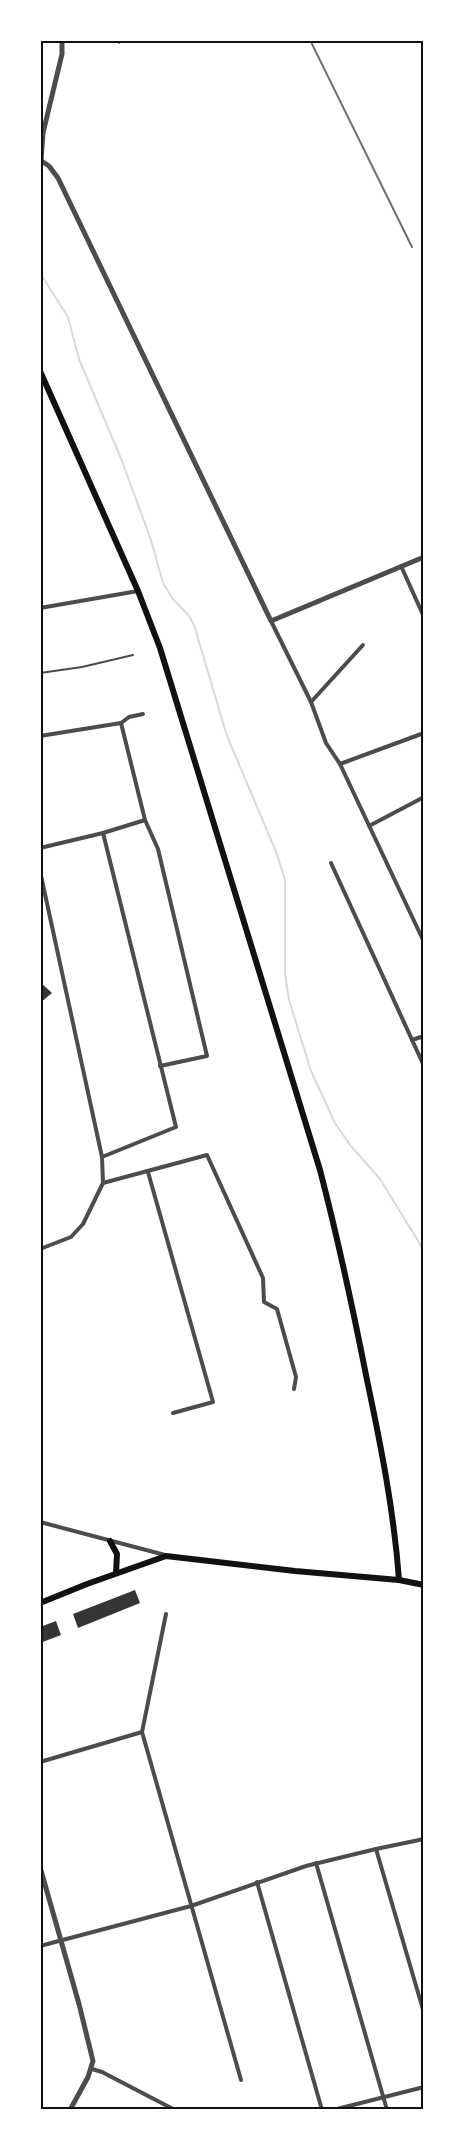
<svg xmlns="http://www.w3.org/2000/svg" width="464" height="2150" viewBox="0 0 464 2150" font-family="Montserrat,sans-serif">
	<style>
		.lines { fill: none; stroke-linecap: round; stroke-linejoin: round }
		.stream { stroke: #d9d9d9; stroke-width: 2 }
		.building { fill: #353535 }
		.service { stroke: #4c4c4c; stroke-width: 2 }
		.minor { stroke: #4c4c4c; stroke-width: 4 }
		.tertiary { stroke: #4c4c4c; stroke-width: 5 }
		.secondary { stroke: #111; stroke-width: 6 }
		.rail { stroke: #707070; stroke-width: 2 }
		.neatline { fill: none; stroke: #111; stroke-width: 2 }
	</style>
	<rect width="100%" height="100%" fill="#fff"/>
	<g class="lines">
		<!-- stream -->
		<path class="stream" d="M40,273L68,317L79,359L122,461L151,540L163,583L173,599L189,616L194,625L227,736L277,854L285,880V974L289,1000L311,1071L335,1123L350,1145L380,1179L420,1244L424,1253"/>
	</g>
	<!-- building -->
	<g class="building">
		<path d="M40,982L52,993L40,1003Z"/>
		<path d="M135,1590L140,1603L78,1628L73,1614Z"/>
		<path d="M56,1621L61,1635L40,1643V1627Z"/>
	</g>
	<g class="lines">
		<!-- service -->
		<path class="service" d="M40,673L82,667L133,655"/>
		<!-- minor -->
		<g class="minor">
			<path d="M401,566L424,617"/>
			<path d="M40,608L138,591"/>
			<path d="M271,621L311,702L326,743L340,764L424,942"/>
			<path d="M311,702L363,645"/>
			<path d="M121,723L145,820L158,849L207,1056L160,1066"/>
			<path d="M40,736L121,723L129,717L143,714"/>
			<path d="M340,764L424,733"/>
			<path d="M369,826L424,797"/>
			<path d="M40,848L103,833L145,820"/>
			<path d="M331,863L424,1066"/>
			<path d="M40,871L102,1157L103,1183L83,1224L71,1237L40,1249"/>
			<path d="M412,1040L424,1036"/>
			<path d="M102,1157L176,1127L103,833"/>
			<path d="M148,1172L213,1402L173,1413"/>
			<path d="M103,1183L207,1155L263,1278L264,1302L277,1309L296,1377L294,1389"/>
			<path d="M40,1522L165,1555"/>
			<path d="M166,1614L142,1732L241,2080"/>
			<path d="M40,1762L142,1732"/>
			<path d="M376,1849L424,2013"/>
			<path d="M316,1863L387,2110"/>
			<path d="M257,1882L322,2110"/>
			<path d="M40,1946L191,1906L306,1866L376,1849L424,1839"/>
			<path d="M92,2069L102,2072L175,2110"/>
			<path d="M333,2110L424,2087"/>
		</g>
		<!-- tertiary -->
		<g class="tertiary">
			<path d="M40,160L49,166L58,178L271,621L424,557"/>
			<path d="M41,160L43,133L62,54V40"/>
			<path d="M40,1867L79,2004L93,2061L88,2077L70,2110"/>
		</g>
		<!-- secondary -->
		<g class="secondary">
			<path d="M40,371L138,591L160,648L320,1170C338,1239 353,1309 367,1380C381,1446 394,1512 399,1580"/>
			<path d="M110,1541L117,1554L116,1573"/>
			<path d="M40,1603L87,1584L166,1556L295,1571L399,1580L424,1585"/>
		</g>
		<!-- rail -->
		<g class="rail">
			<path d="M117,40L119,43"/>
			<path d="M310,40L412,247"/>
		</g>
	</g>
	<!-- border -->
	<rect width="464" height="2150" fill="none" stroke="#ffffff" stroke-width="84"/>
	<rect x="42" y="42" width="380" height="2066" class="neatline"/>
</svg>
